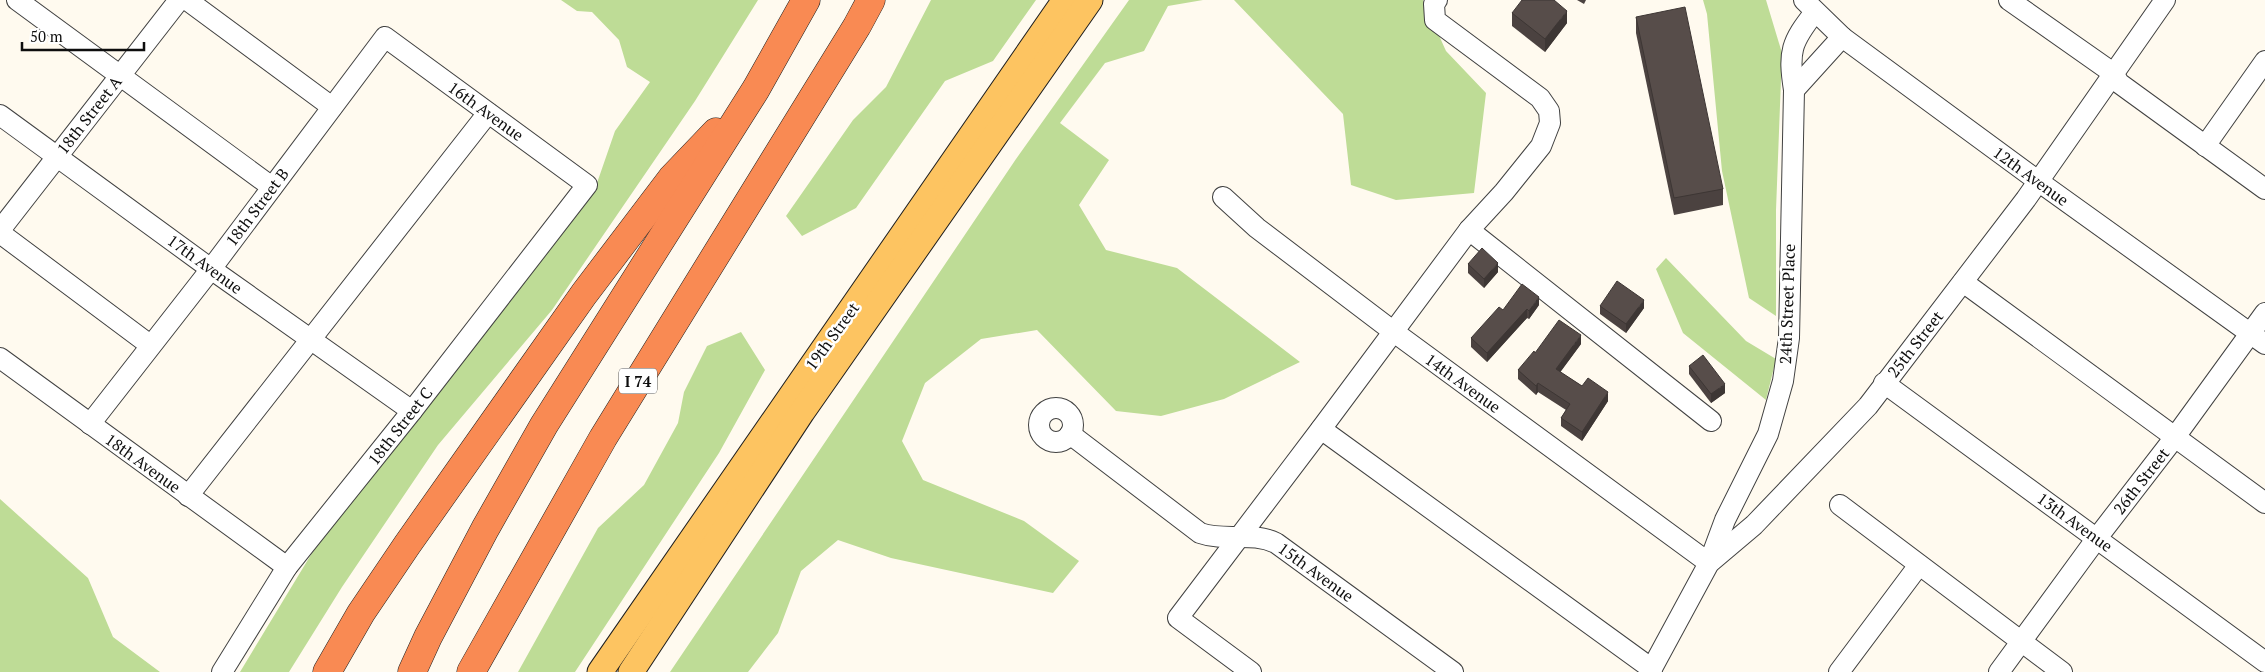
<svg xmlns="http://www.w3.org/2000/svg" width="2265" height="672" viewBox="0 0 2265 672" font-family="'PT Serif',serif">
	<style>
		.forest { fill: #bedc96 }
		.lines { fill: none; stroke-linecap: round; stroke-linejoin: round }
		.minor-casing { stroke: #414141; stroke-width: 22 }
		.major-casing { stroke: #1f1f1f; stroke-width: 27 }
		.highway-casing { stroke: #1f1f1f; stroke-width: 29 }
		.minor { stroke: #fff; stroke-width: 20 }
		.major { stroke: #fdc461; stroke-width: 25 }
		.highway { stroke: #f98a53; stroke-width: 28 }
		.wall { fill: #4b4240 }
		.shaded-wall { fill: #3d3634 }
		.building { fill: #574d4a; stroke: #3d3634 }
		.labels { text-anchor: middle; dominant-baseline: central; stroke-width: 5; stroke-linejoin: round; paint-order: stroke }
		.shield { fill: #fff; stroke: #565656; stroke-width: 1 }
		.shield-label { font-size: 15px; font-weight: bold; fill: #0e0e0e }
		.street-label { font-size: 16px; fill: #0e0e0e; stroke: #fff }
	</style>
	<rect width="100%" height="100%" fill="#fffaef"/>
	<!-- forest -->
	<g class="forest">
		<path d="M561,0H758L695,101L552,310L438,445L342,587L289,672H240L312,553L597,183L615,131L650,82L627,67L619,40L592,12L577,11Z"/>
		<path d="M931,0H1036L993,61L945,81L856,208L802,236L786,216L853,120L886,87Z"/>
		<path d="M1129,0H1203L1168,6L1144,51L1105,63L1060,123L1109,160L1079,205L1106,250L1177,268L1300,362L1224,399L1161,416L1116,411L1037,330L981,339L925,383L902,441L923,480L1024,521L1079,561L1053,593L891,558L838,540L801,571L778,633L748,672H670L1016,159Z"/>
		<path d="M1234,0H1423L1446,51L1486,93L1474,193L1396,200L1351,185L1343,114Z"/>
		<path d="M1703,0H1766L1782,53L1776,210V316L1749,298L1722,171L1707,14Z"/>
		<path d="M1666,258L1746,341L1776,359L1766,400L1683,333L1656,269Z"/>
		<path d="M741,332L765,370L719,453L575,672H518L598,528L644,485L678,423L684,392L707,346Z"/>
		<path d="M0,499L88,578L113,637L160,672H0Z"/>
	</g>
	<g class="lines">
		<!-- minor casing -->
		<g class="minor-casing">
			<g id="minor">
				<path d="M17,0L272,187"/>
				<path d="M187,0L332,107"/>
				<path d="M1804,0L1842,37L2038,181L2265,344"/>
				<path d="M2009,0L2113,73L2119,83L2265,189"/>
				<path d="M1794,90L1842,37"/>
				<path d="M0,115L211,269L412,411"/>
				<path d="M2205,146L2265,61"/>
				<path d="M1223,197L1257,228L1394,332L1709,563L1725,520L1768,434L1783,381L1789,338L1794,90C1788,52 1791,42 1815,12"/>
				<path d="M0,230L179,0"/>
				<path d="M1469,230L1711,421"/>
				<path d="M0,233L150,345"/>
				<path d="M1963,282L2265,503"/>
				<path d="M0,358L287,567"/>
				<path d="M1884,383L2265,662"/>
				<circle cx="1056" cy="425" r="17"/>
				<path d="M90,424L211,269L385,37L587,185L412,411L287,567L222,672"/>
				<path d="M1321,429L1652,669"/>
				<path d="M1070,434L1200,533C1225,542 1252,531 1276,543L1453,672"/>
				<path d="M188,496L488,113"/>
				<path d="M1840,505L2062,672"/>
				<path d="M1251,672L1178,618L1321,429L1469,230L1504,192L1541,146L1550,123L1549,111L1540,98L1435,20L1434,4L1437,0"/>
				<path d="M1650,672L1709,563L1754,525L1868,406L2026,199L2165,0"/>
				<path d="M1839,672L1919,565"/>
				<path d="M1999,672L2097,538L2175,437L2265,313"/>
			</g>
		</g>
		<!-- major casing -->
		<g class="major-casing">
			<g id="major">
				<path d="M600,672L1065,0"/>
				<path d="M631,672L802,412L1090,0"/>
			</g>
		</g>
		<!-- highway casing -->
		<g class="highway-casing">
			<g id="highway">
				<path d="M327,672L361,613L407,545L584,294L672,178L716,132"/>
				<path d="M412,672L428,637L485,529L544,425L756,89L806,0"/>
				<path d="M471,672L603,438L857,26L871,0"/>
			</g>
		</g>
		<!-- minor -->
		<use href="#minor" class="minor"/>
		<!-- major -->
		<use href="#major" class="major"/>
		<!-- highway -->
		<use href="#highway" class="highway"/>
	</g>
	<!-- wall -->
	<g class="wall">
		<path d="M1577,0H1586L1584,4Z"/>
		<path d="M1512,13L1567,23L1545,52L1512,26Z"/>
		<path d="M1636,17L1723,189V205L1674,215L1636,33Z"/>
		<path d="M1468,264L1498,272L1484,288L1468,273Z"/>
		<path d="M1539,305L1529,319L1527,318L1487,362L1471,347V338L1503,310Z"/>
		<path d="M1600,306L1644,308L1626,333L1600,314Z"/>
		<path d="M1581,344L1560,372L1582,386L1608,401L1582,441L1561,426V418L1566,410L1538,392L1536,395L1518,379V370L1535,353Z"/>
		<path d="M1689,366L1725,393L1711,403L1689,374Z"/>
	</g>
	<!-- shaded-wall -->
	<g class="shaded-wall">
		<path d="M1567,11V23L1545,52V39Z"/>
		<path d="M1498,263V272L1484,288V279Z"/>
		<path d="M1539,297V305L1529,319V311Z"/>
		<path d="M1644,300V308L1626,333V324Z"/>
		<path d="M1527,309V318L1487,362V353Z"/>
		<path d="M1581,335V344L1556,378V369Z"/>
		<path d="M1538,383V392L1536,395V386Z"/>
		<path d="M1725,384V393L1711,403V394Z"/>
		<path d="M1608,392V401L1582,441V432Z"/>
	</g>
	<!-- building -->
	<g class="building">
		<path d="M1522,0H1554L1567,11L1545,39L1512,13Z"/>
		<path d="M1685,7L1723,189L1674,198L1636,17Z"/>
		<path d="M1482,248L1498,263L1484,279L1468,264Z"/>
		<path d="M1617,281L1644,300L1626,324L1600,306Z"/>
		<path d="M1522,284L1539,297L1529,311L1527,309L1487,353L1471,338L1499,307L1503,310Z"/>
		<path d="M1559,320L1581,335L1556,369L1582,386L1588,378L1608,392L1582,432L1561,418L1570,404L1538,383L1536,386L1518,370L1534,351L1535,353Z"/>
		<path d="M1703,355L1725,384L1711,394L1689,366Z"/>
	</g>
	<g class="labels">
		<!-- shield labels -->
		<rect class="shield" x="619" y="368.5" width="38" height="25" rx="4"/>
		<g class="shield-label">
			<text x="638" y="381">I 74</text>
		</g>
		<!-- street labels -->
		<g class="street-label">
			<text transform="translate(486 111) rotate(36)">16th Avenue</text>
			<text transform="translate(89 115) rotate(-52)">18th Street A</text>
			<text transform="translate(2031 176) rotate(36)">12th Avenue</text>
			<text transform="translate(257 207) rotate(-53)">18th Street B</text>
			<text transform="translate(205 264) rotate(36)">17th Avenue</text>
			<text transform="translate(1787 304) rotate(-88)">24th Street Place</text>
			<text transform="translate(832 336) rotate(-54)">19th Street</text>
			<text transform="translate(1915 344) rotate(-52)">25th Street</text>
			<text transform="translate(1463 383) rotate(36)">14th Avenue</text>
			<text transform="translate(400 426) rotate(-52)">18th Street C</text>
			<text transform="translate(143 463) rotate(36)">18th Avenue</text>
			<text transform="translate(2141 481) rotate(-52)">26th Street</text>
			<text transform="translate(2075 522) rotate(36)">13th Avenue</text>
			<text transform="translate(1316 572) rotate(36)">15th Avenue</text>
		</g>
	</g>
	<!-- scale -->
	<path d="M22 42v8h122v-8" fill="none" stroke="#0e0e0e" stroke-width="2.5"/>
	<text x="30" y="42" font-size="15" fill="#0e0e0e" stroke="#ffffff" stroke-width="4" paint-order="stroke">50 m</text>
</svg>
